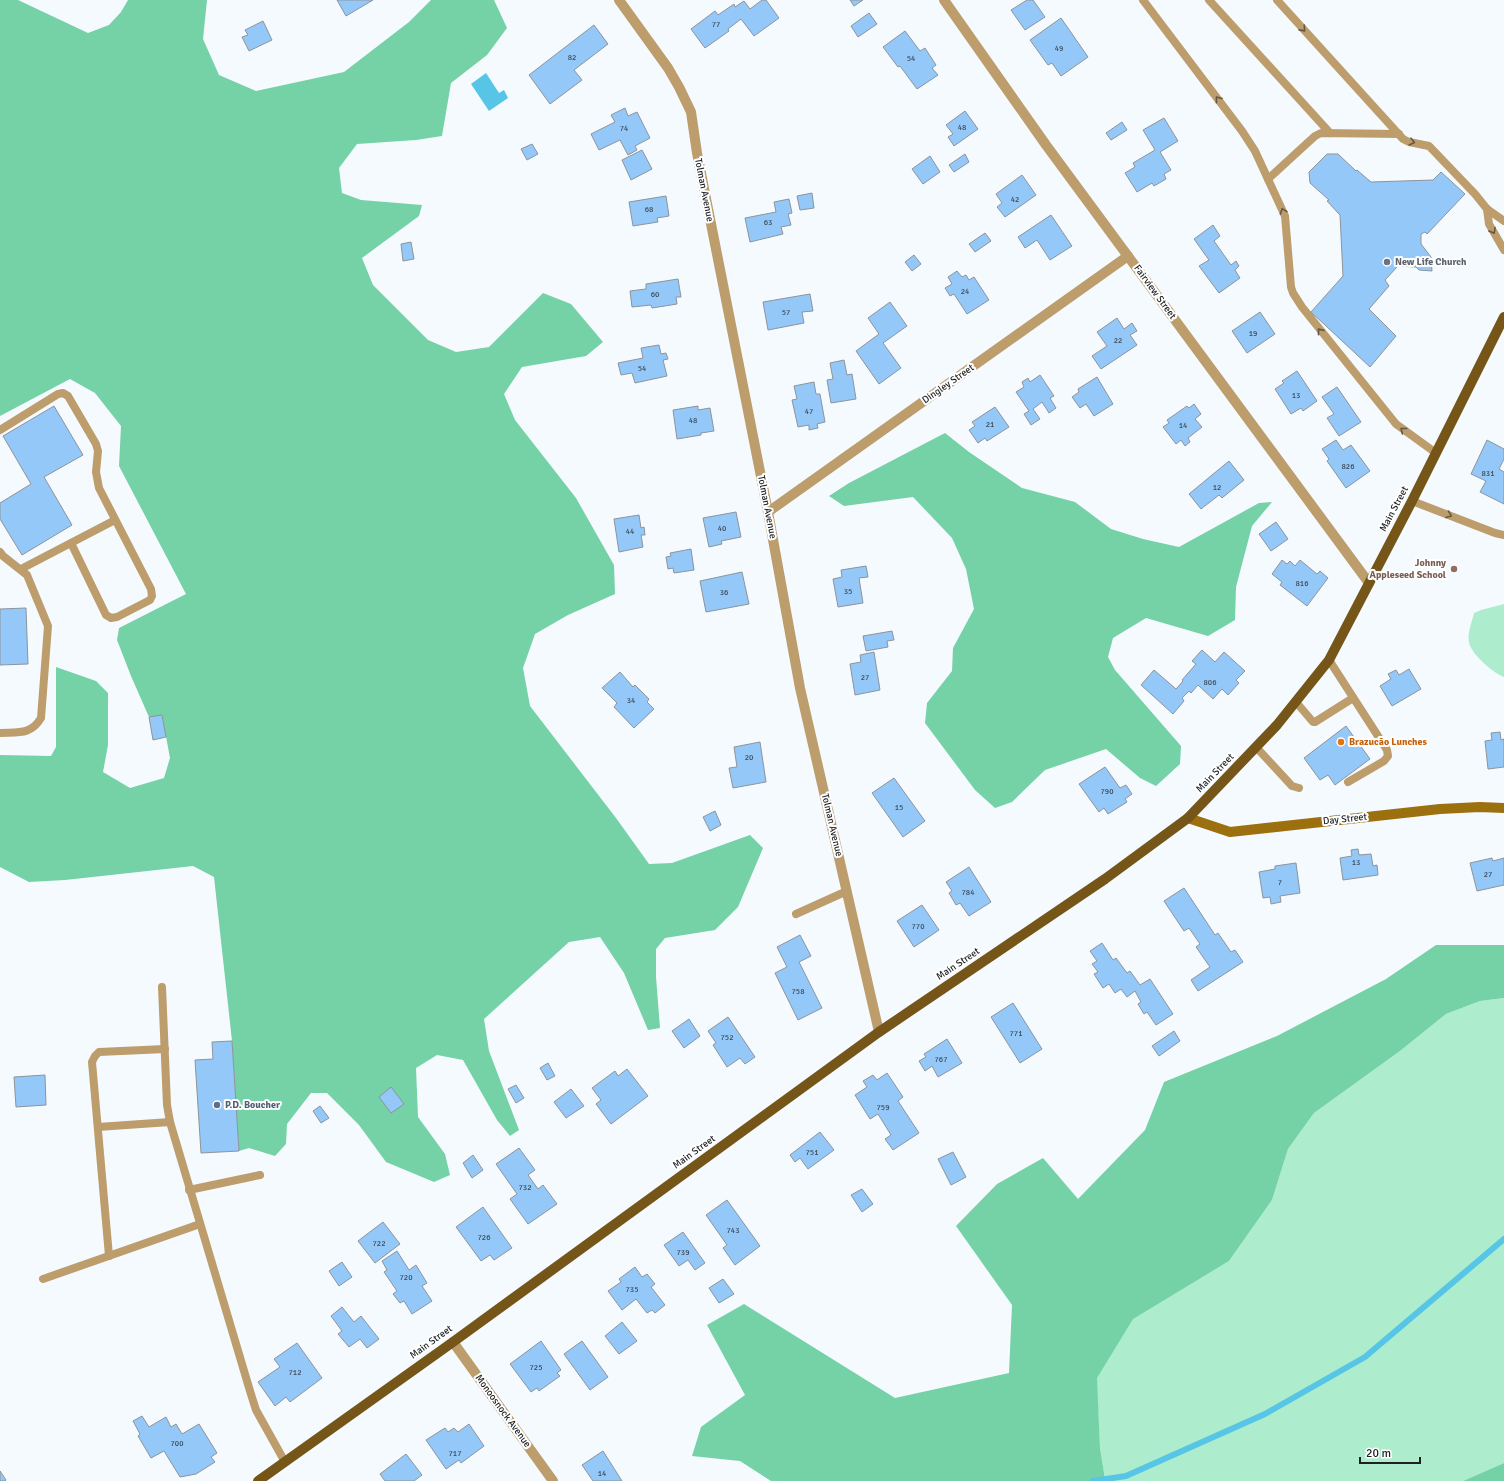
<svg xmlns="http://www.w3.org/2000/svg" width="1504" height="1481" viewBox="0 0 1504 1481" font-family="Signika,sans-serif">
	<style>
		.green { fill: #adedcd }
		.forest { fill: #75d1a6 }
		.water { fill: #57c5e5 }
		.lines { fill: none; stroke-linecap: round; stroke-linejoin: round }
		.stream { stroke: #57c5e5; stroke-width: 6 }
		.building { fill: #94c8f8; stroke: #8d949b }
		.service { stroke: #bc9d6b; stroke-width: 8 }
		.minor { stroke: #bc9d6b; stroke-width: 10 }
		.tertiary { stroke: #bc9d6b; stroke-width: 10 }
		.secondary { stroke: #9c6f0f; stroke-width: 10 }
		.primary { stroke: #755518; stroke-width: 10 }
		.oneway { stroke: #655944 }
		.worship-dot { fill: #6b7280; stroke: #fff; stroke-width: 1.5 }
		.education-dot { fill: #8d6e63; stroke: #fff; stroke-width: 1.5 }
		.food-dot { fill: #e8710a; stroke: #fff; stroke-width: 1.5 }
		.service-dot { fill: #5c6f8a; stroke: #fff; stroke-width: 1.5 }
		.labels { text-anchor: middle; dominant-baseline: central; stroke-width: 4; stroke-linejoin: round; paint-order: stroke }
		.number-label { font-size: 8px; fill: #3c4b59 }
		.street-label { font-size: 10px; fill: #1e2124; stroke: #fff }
		.worship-label { font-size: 10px; font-weight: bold; fill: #5b616d; stroke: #fff; text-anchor: start }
		.education-label { font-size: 10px; font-weight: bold; fill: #785e54; stroke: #fff; text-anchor: end }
		.food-label { font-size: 10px; font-weight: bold; fill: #c56008; stroke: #fff; text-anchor: start }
		.service-label { font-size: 10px; font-weight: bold; fill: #4e5e75; stroke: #fff; text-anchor: start }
	</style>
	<rect width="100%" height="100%" fill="#f5faff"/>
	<!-- green -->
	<g class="green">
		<path d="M1504,604V677C1494,674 1470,653 1469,642C1467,633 1472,622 1474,613L1481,610Z"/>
		<path d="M1504,998V1463L1463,1481H1108L1105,1479L1100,1448L1096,1370L1133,1318L1229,1261L1272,1200L1288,1149L1314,1113L1400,1051L1446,1014L1480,1001Z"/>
	</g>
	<!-- forest -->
	<g class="forest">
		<path d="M0,0H18L88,33L109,25L121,12L128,0H207L203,39L219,75L256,91L344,72L409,22L431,0H494L507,28L487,55L451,83L442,136L416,140L357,144L339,168L342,193L361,200L422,205L419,216L362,258L373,285L428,340L456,352L489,347L543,293L571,304L603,342L586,356L522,367L504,394L515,420L576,498L614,565L615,594L568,615L535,634L523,668L530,706L616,818L649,864L672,863L750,835L763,848L738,907L715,930L665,938L656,949V977L660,1028L648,1030L624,973L600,937L569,942L484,1019L489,1051L519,1130L510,1136L497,1120L463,1060L437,1055L416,1068L418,1117L445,1154L450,1175L434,1182L386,1162L359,1125L327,1093H311L287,1124L286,1144L275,1156L249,1148L239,1151L232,1041L214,877L193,866L65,880L29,882L0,867V755L51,756L56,747V667L96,681L108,693V745L103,772L130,788L164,778L170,758L162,715L149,717L131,676L117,640L119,628L186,594L119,466L121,426L95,393L70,379L0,416Z"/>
		<path d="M945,433L969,452L1022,488L1075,502L1111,529L1143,539L1179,547L1259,503L1272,502L1252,526L1236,587L1235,620L1208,636L1146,618L1113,638L1108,657L1115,670L1181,746L1180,764L1156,786L1140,778L1106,749L1045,770L1012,802L995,808L975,790L925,723L927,703L952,671L953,648L974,609L966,569L952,538L913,497L844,506L829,496L849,483Z"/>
		<path d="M1436,945H1504V998L1480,1001L1446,1014L1400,1051L1314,1113L1288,1149L1272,1200L1229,1261L1133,1319L1097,1378L1100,1448L1105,1479L1108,1481H771L740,1461L692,1456L701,1427L745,1395L707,1325L744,1304L895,1398L1009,1373L1012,1305L956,1226L997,1184L1043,1158L1078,1199L1145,1130L1164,1082L1277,1036L1386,979Z"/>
		<path d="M1504,1463V1481H1463Z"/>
	</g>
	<!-- water -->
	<path class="water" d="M486,73L499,93L504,90L508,98L489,111L471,84Z"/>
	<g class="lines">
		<!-- stream -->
		<path class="stream" d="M1093,1481L1126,1476L1265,1414L1365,1357L1504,1239"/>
	</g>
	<!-- building -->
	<g class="building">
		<path d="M337,0H373L346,16Z"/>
		<path d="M762,0H766L779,18L754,36L741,19L728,29L729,31L705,48L691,29L715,11L718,15L734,4L735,7L744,1L750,9Z"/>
		<path d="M850,0H863L854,6Z"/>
		<path d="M1027,0H1033L1045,17L1025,30L1011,10Z"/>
		<path d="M869,13L877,24L858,37L851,26Z"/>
		<path d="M1061,18L1088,57L1061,76L1052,63L1048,65L1030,40Z"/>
		<path d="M263,21L272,40L249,51L242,37L248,35L245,30Z"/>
		<path d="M594,25L608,44L574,70L582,80L550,104L529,75Z"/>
		<path d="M905,31L920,51L925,48L936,65L932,68L938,75L917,89L900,66L898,67L883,47Z"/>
		<path d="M625,108L628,116L637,112L650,138L635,146L637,150L628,155L620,140L599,150L591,134L615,122L611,115Z"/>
		<path d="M965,111L978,129L954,146L948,137L953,134L946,125Z"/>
		<path d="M1164,118L1178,141L1160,152L1171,170L1164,174L1166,179L1154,186L1152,183L1137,192L1125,173L1135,167L1133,163L1155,150L1143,130Z"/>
		<path d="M1122,122L1127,130L1111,140L1106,133Z"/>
		<path d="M532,144L538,154L527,160L521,149Z"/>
		<path d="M642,150L652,169L631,180L622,160Z"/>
		<path d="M965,154L969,162L954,172L949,165Z"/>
		<path d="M1327,154H1338L1356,171L1357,170L1371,182L1433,180L1441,172L1465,194L1427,234L1425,232L1421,234V244L1431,257L1432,271L1419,270L1416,267L1398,266L1385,280L1389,286L1369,309L1396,336L1370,367L1311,312L1343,276L1340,215L1327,201L1329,200L1310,183L1309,172Z"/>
		<path d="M930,156L940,172L923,184L912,169Z"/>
		<path d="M1022,175L1036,195L1005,217L997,207L1002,203L996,194Z"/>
		<path d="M812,193L814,208L800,210L797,196Z"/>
		<path d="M666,196L669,216L657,218L658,222L633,226L629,202Z"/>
		<path d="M789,199L792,213L788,214L791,225L781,227L783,234L750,242L745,218L776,212L774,202Z"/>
		<path d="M1051,215L1072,246L1050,260L1037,240L1025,248L1018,237Z"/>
		<path d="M1213,225L1220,236L1214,241L1231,265L1236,261L1239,266L1235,270L1240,278L1219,293L1199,266L1209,260L1194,239Z"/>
		<path d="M985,233L991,241L975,252L969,244Z"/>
		<path d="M411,242L414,259L403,261L401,244Z"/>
		<path d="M914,255L921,264L912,271L905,262Z"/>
		<path d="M957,271L962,277L966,275L969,280L974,277L989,300L967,314L954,294L950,296L945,288L952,284L948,277Z"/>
		<path d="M678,279L681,297H676L677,304L652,308L651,305L632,307L630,291L646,289V284Z"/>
		<path d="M810,294L813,311L802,312L804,323L768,330L763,302Z"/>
		<path d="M890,302L907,326L883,343L901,368L879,384L856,351L879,334L868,318Z"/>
		<path d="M1260,312L1275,334L1247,353L1232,331Z"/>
		<path d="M1117,318L1124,329L1132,323L1137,331L1130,335L1137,345L1101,369L1092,356L1107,346L1097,332Z"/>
		<path d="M659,345L661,354L666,353L668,359L663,360L667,376L635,383L632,373L621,375L618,363L643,358L641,348Z"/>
		<path d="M844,360L847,375L852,374L856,399L831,403L827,380L833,379L830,363Z"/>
		<path d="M1297,371L1317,401L1303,411L1301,408L1291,414L1275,389L1284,383L1282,381Z"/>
		<path d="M1040,375L1054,396L1050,398L1056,408L1049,413L1042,402L1033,409L1040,419L1031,425L1024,414L1029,411L1016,392L1024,387L1022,382L1028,378L1030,382Z"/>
		<path d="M1097,377L1113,404L1094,416L1086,404L1080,408L1072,397L1079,392L1078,389Z"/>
		<path d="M814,382L816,394H820L825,422L817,424L818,428L809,430V425L798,427L792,400L797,399L794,386Z"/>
		<path d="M1337,387L1361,422L1339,436L1327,418L1334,414L1322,397Z"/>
		<path d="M1194,404L1201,414L1195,419L1202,427L1188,438L1190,442L1185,446L1181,440L1176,444L1163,427L1169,423L1167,420L1187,406L1189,408Z"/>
		<path d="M54,406L83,455L44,477L72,525L22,555L0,519V503L31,484L3,436Z"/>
		<path d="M698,406V410L710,408L714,431L701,433V435L677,439L673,410Z"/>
		<path d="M995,407L1009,427L987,441L985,438L978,443L969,430L975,426L972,422Z"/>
		<path d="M1336,440L1343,450L1351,445L1370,471L1346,488L1327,461L1329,459L1322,449Z"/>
		<path d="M1487,440L1504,449V459L1499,469L1504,472V504L1480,492L1486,481L1471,474Z"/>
		<path d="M1229,461L1244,480L1222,498L1219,495L1201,509L1189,494Z"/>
		<path d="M736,512L741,537L721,541L722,544L709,547L703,518Z"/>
		<path d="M639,515L641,528L644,527L645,535H641L643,547L619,552L614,519Z"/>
		<path d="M1276,522L1288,539L1271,551L1259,534Z"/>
		<path d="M691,549L694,570L674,573L673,568L668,569L666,557L671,556L670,553Z"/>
		<path d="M1282,560L1287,564L1290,561L1295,566L1300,560L1317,574L1320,571L1328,578L1307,606L1280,585L1282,582L1272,574Z"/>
		<path d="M866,566L868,577L859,578L863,603L838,607L833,579L842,577L841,570Z"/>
		<path d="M742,572L749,604L706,612L700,581Z"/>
		<path d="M26,608L28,664L0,665V609Z"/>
		<path d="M892,631L894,640L887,641L888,647L866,651L863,636Z"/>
		<path d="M1202,650L1215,662L1224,652L1245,671L1236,680L1239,683L1228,695L1222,689L1213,699L1198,685L1191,693L1189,691L1182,698L1184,701L1173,714L1141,685L1154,670L1176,689L1183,681L1182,680L1196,664L1192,661Z"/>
		<path d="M874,652L880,690L855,695L850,664L861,662L860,655Z"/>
		<path d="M1409,669L1421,689L1392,706L1380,686L1391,679L1388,674L1396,670L1399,675Z"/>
		<path d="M620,672L633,687L635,685L649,699L647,702L654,709L634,728L614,707L617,703L602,688Z"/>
		<path d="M162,715L166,737L153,740L149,717Z"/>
		<path d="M1346,726L1370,759L1335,785L1328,775L1320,780L1304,758Z"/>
		<path d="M1500,732L1501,740L1504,739V767L1488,769L1485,741L1492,740L1491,733Z"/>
		<path d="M760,742L766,782L733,788L729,768L737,767L734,747Z"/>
		<path d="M1105,767L1120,788L1126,785L1132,794L1125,799L1127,802L1108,814L1104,808L1099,812L1079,784Z"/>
		<path d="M894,778L925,821L903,837L872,793Z"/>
		<path d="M715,811L721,825L710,831L703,817Z"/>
		<path d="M1358,849L1359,855L1371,854L1373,866L1377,865L1378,875L1343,880L1340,858L1352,856L1351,850Z"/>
		<path d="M1492,858L1493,861L1504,858V885L1477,891L1470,863Z"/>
		<path d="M1296,863L1300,893L1280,896L1281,902L1271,904L1270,897L1263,898L1259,872L1275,869V866Z"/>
		<path d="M969,867L991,902L969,916L960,903L956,905L949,893L952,891L946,882Z"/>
		<path d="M1184,888L1215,935L1218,933L1231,952L1235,950L1243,962L1198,991L1191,980L1210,967L1196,947L1200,944L1189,928L1184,931L1164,901Z"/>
		<path d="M922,905L939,930L914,947L897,921Z"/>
		<path d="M800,935L811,956L799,962L822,1008L798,1020L775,973L787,967L777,947Z"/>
		<path d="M1102,943L1113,960L1116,958L1127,973L1130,971L1140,985L1150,979L1173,1014L1156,1025L1147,1012L1144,1014L1138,1004L1141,1002L1135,991L1127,997L1121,989L1115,993L1109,984L1103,988L1094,974L1098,972L1092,964L1097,961L1090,951Z"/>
		<path d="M1013,1003L1042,1049L1020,1063L991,1017Z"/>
		<path d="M728,1017L755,1057L745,1064L740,1058L727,1067L713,1045L716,1043L708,1031Z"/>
		<path d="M689,1019L700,1036L684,1048L672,1031Z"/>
		<path d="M1174,1031L1180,1041L1159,1056L1152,1046Z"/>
		<path d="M947,1039L962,1063L938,1077L932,1066L925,1071L919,1061L926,1057L924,1054Z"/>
		<path d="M232,1041L239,1151L201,1153L195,1060L213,1059L212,1042Z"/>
		<path d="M548,1063L555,1076L547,1080L540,1068Z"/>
		<path d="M627,1069L648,1096L611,1124L596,1104L601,1100L592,1088L615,1071L618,1076Z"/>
		<path d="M887,1073L903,1097L898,1101L919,1133L893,1150L885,1139L891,1135L878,1114L870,1119L855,1095L867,1087L863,1081L873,1075L877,1080Z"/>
		<path d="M45,1075L46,1105L16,1107L14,1077Z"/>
		<path d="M516,1085L524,1098L516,1103L508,1089Z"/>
		<path d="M391,1087L404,1104L391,1113L379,1097Z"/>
		<path d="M571,1089L584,1106L566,1118L554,1102Z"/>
		<path d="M320,1106L329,1118L321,1123L313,1111Z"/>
		<path d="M820,1132L834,1150L808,1169L800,1158L795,1162L790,1155Z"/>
		<path d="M519,1148L535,1170L528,1175L538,1189L543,1185L557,1204L528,1224L510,1199L517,1194L496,1164Z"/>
		<path d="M953,1152L966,1177L951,1185L938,1159Z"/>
		<path d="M473,1155L483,1170L472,1178L463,1163Z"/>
		<path d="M862,1189L873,1204L862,1212L851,1195Z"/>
		<path d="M727,1200L760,1246L735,1265L723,1248L727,1245L706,1215Z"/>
		<path d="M483,1207L512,1248L494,1260L490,1255L481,1261L456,1227Z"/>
		<path d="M383,1222L400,1244L375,1263L358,1241Z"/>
		<path d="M683,1232L705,1263L695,1270L688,1260L679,1266L664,1245Z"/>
		<path d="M397,1251L409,1270L416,1265L427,1283L422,1286L432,1301L412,1314L404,1301L400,1303L393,1294L397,1291L384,1272L387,1270L382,1261Z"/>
		<path d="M342,1262L352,1277L339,1286L329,1271Z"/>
		<path d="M635,1267L642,1277L647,1274L655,1284L651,1287L665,1305L655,1313L652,1310L647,1313L636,1299L622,1310L608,1291L621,1282L619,1279Z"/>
		<path d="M723,1279L734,1294L719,1303L709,1288Z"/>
		<path d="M342,1307L354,1322L361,1316L379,1339L367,1348L360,1339L349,1347L338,1334L342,1331L331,1316Z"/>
		<path d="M622,1322L637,1341L619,1354L605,1336Z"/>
		<path d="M541,1341L561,1370L557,1373L560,1376L539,1391L537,1388L531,1392L510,1364Z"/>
		<path d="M582,1341L608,1377L590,1390L564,1354Z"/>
		<path d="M297,1343L322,1378L290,1402L286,1397L275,1406L258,1382L280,1367L274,1359Z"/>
		<path d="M142,1416L149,1427L166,1417L171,1427L176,1424L182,1434L199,1424L217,1453L211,1457L215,1462L196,1474L180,1477L164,1451L151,1458L138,1436L140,1434L133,1421Z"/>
		<path d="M469,1424L484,1446L461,1463L459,1460L446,1469L426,1440L445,1428L448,1432L454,1428L458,1432Z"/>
		<path d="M603,1451L622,1481H593L582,1465Z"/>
		<path d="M406,1454L422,1475L414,1481H385L380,1474Z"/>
		<path d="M0,1471L6,1480L5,1481H0Z"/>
	</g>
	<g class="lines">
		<!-- service -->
		<g class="service">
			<path d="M1143,0L1242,131L1255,151L1285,216L1291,287L1293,293L1302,307L1396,424L1436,453"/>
			<path d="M1209,0L1330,133"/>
			<path d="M1277,0L1403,139L1409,142L1429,146L1475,194L1487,209L1504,221"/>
			<path d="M1268,179L1315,136L1321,133L1399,134"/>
			<path d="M1487,209L1489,224L1504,250"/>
			<path d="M0,430L58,394L63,393L68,396L96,444L98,451L96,472L99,488L151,589L152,596L150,600L117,617L111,618L106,615L71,543"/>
			<path d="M1412,501L1495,533L1504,535"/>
			<path d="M0,552L3,556L27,575L48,626L41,718C31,735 18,732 0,733"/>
			<path d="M21,569L115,520"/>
			<path d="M1329,660L1387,750L1388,756L1384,761L1348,782"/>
			<path d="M1296,702L1313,722H1315L1353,698"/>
			<path d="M1256,747L1292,786L1299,788"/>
			<path d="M796,914L847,891"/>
			<path d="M162,987L167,1105L170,1122L250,1391L256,1410L285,1462"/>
			<path d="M98,1127L170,1122"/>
			<path d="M189,1190L260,1175"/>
			<path d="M109,1256L92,1062L95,1056L99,1052L165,1049"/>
			<path d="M43,1279L200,1224"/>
		</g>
		<!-- minor -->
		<g class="minor">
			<path d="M944,0L1046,145L1369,583"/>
			<path d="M768,512L1128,256"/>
			<path d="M453,1342L553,1481"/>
		</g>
		<!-- tertiary -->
		<path class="tertiary" d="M619,0L668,68L679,87L691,112L697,153L768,512L800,688L879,1032"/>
		<!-- secondary -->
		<path class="secondary" d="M1188,818L1230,832L1440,809L1480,807L1504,808"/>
		<!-- primary -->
		<path class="primary" d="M258,1481L453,1342L879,1032L1105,879L1188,818L1277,725L1329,660L1412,501L1504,317"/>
	</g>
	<!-- one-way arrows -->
	<defs><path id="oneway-chevron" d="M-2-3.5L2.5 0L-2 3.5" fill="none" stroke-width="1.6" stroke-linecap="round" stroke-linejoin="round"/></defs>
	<g class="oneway">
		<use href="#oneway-chevron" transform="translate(1303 29) rotate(48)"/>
		<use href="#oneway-chevron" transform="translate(1218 99) rotate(-127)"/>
		<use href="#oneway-chevron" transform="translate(1412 142) rotate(14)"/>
		<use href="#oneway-chevron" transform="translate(1283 211) rotate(-110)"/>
		<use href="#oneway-chevron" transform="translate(1493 231) rotate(61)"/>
		<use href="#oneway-chevron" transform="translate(1320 331) rotate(-129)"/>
		<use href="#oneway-chevron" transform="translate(1403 430) rotate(-142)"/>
		<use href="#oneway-chevron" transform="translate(1449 515) rotate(21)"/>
	</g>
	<!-- markers -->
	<circle class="worship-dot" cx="1387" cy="262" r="4"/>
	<circle class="education-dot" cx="1454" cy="569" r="4"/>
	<circle class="food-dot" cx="1341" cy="742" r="4"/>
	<circle class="service-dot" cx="217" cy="1105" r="4"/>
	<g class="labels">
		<!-- number labels -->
		<g class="number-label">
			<text x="716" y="24">77</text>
			<text x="1059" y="48">49</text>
			<text x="572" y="57">82</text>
			<text x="911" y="58">54</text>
			<text x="962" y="127">48</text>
			<text x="624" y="128">74</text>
			<text x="1015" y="199">42</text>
			<text x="649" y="209">68</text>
			<text x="768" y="222">63</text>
			<text x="965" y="291">24</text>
			<text x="655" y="294">60</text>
			<text x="786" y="312">57</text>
			<text x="1253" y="333">19</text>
			<text x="1118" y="340">22</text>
			<text x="642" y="368">54</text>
			<text x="1296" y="395">13</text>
			<text x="809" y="411">47</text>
			<text x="693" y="420">48</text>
			<text x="990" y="424">21</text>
			<text x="1183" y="425">14</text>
			<text x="1348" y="466">826</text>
			<text x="1488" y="473">831</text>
			<text x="1217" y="487">12</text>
			<text x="722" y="528">40</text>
			<text x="630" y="531">44</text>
			<text x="1302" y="583">816</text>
			<text x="848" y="591">35</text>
			<text x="724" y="592">36</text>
			<text x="865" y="677">27</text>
			<text x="1210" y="682">806</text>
			<text x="631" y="700">34</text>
			<text x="749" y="757">20</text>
			<text x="1107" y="791">790</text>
			<text x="899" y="807">15</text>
			<text x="1356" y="862">13</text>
			<text x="1488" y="874">27</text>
			<text x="1280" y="882">7</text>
			<text x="968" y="892">784</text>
			<text x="918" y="926">770</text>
			<text x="798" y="991">758</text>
			<text x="1016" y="1033">771</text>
			<text x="727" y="1037">752</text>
			<text x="941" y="1059">767</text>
			<text x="883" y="1107">759</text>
			<text x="812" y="1152">751</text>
			<text x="525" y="1187">732</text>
			<text x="733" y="1230">743</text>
			<text x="484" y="1237">726</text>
			<text x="379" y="1243">722</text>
			<text x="683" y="1252">739</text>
			<text x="406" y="1277">720</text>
			<text x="632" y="1289">735</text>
			<text x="536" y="1367">725</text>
			<text x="295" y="1372">712</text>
			<text x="177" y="1443">700</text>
			<text x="455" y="1453">717</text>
			<text x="602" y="1473">14</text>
		</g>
		<!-- street labels -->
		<g class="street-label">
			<text transform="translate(704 190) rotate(79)">Tolman Avenue</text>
			<text transform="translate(1155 292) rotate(54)">Fairview Street</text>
			<text transform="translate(948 384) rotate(-35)">Dingley Street</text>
			<text transform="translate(767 507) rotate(79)">Tolman Avenue</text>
			<text transform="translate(1394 509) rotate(-62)">Main Street</text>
			<text transform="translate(1215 773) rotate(-46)">Main Street</text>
			<text transform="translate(1345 819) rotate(-6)">Day Street</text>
			<text transform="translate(832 825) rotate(77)">Tolman Avenue</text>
			<text transform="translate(958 964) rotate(-34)">Main Street</text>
			<text transform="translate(694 1152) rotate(-36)">Main Street</text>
			<text transform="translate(431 1342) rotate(-36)">Main Street</text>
			<text transform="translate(503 1411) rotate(54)">Monoosnock Avenue</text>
		</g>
		<!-- worship labels -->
		<g class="worship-label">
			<text x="1395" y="262">New Life Church</text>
		</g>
		<!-- education labels -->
		<g class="education-label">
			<text x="1446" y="563">Johnny<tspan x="1446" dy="12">Appleseed School</tspan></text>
		</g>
		<!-- food labels -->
		<g class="food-label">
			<text x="1349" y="742">Brazucăo Lunches</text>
		</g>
		<!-- service labels -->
		<g class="service-label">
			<text x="225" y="1105">P.D. Boucher</text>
		</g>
	</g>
	<!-- scale -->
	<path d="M1360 1457v6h60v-6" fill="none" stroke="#1e2124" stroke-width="2"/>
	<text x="1366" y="1457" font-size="12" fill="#1e2124" stroke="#ffffff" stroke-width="3" paint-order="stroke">20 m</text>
</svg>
